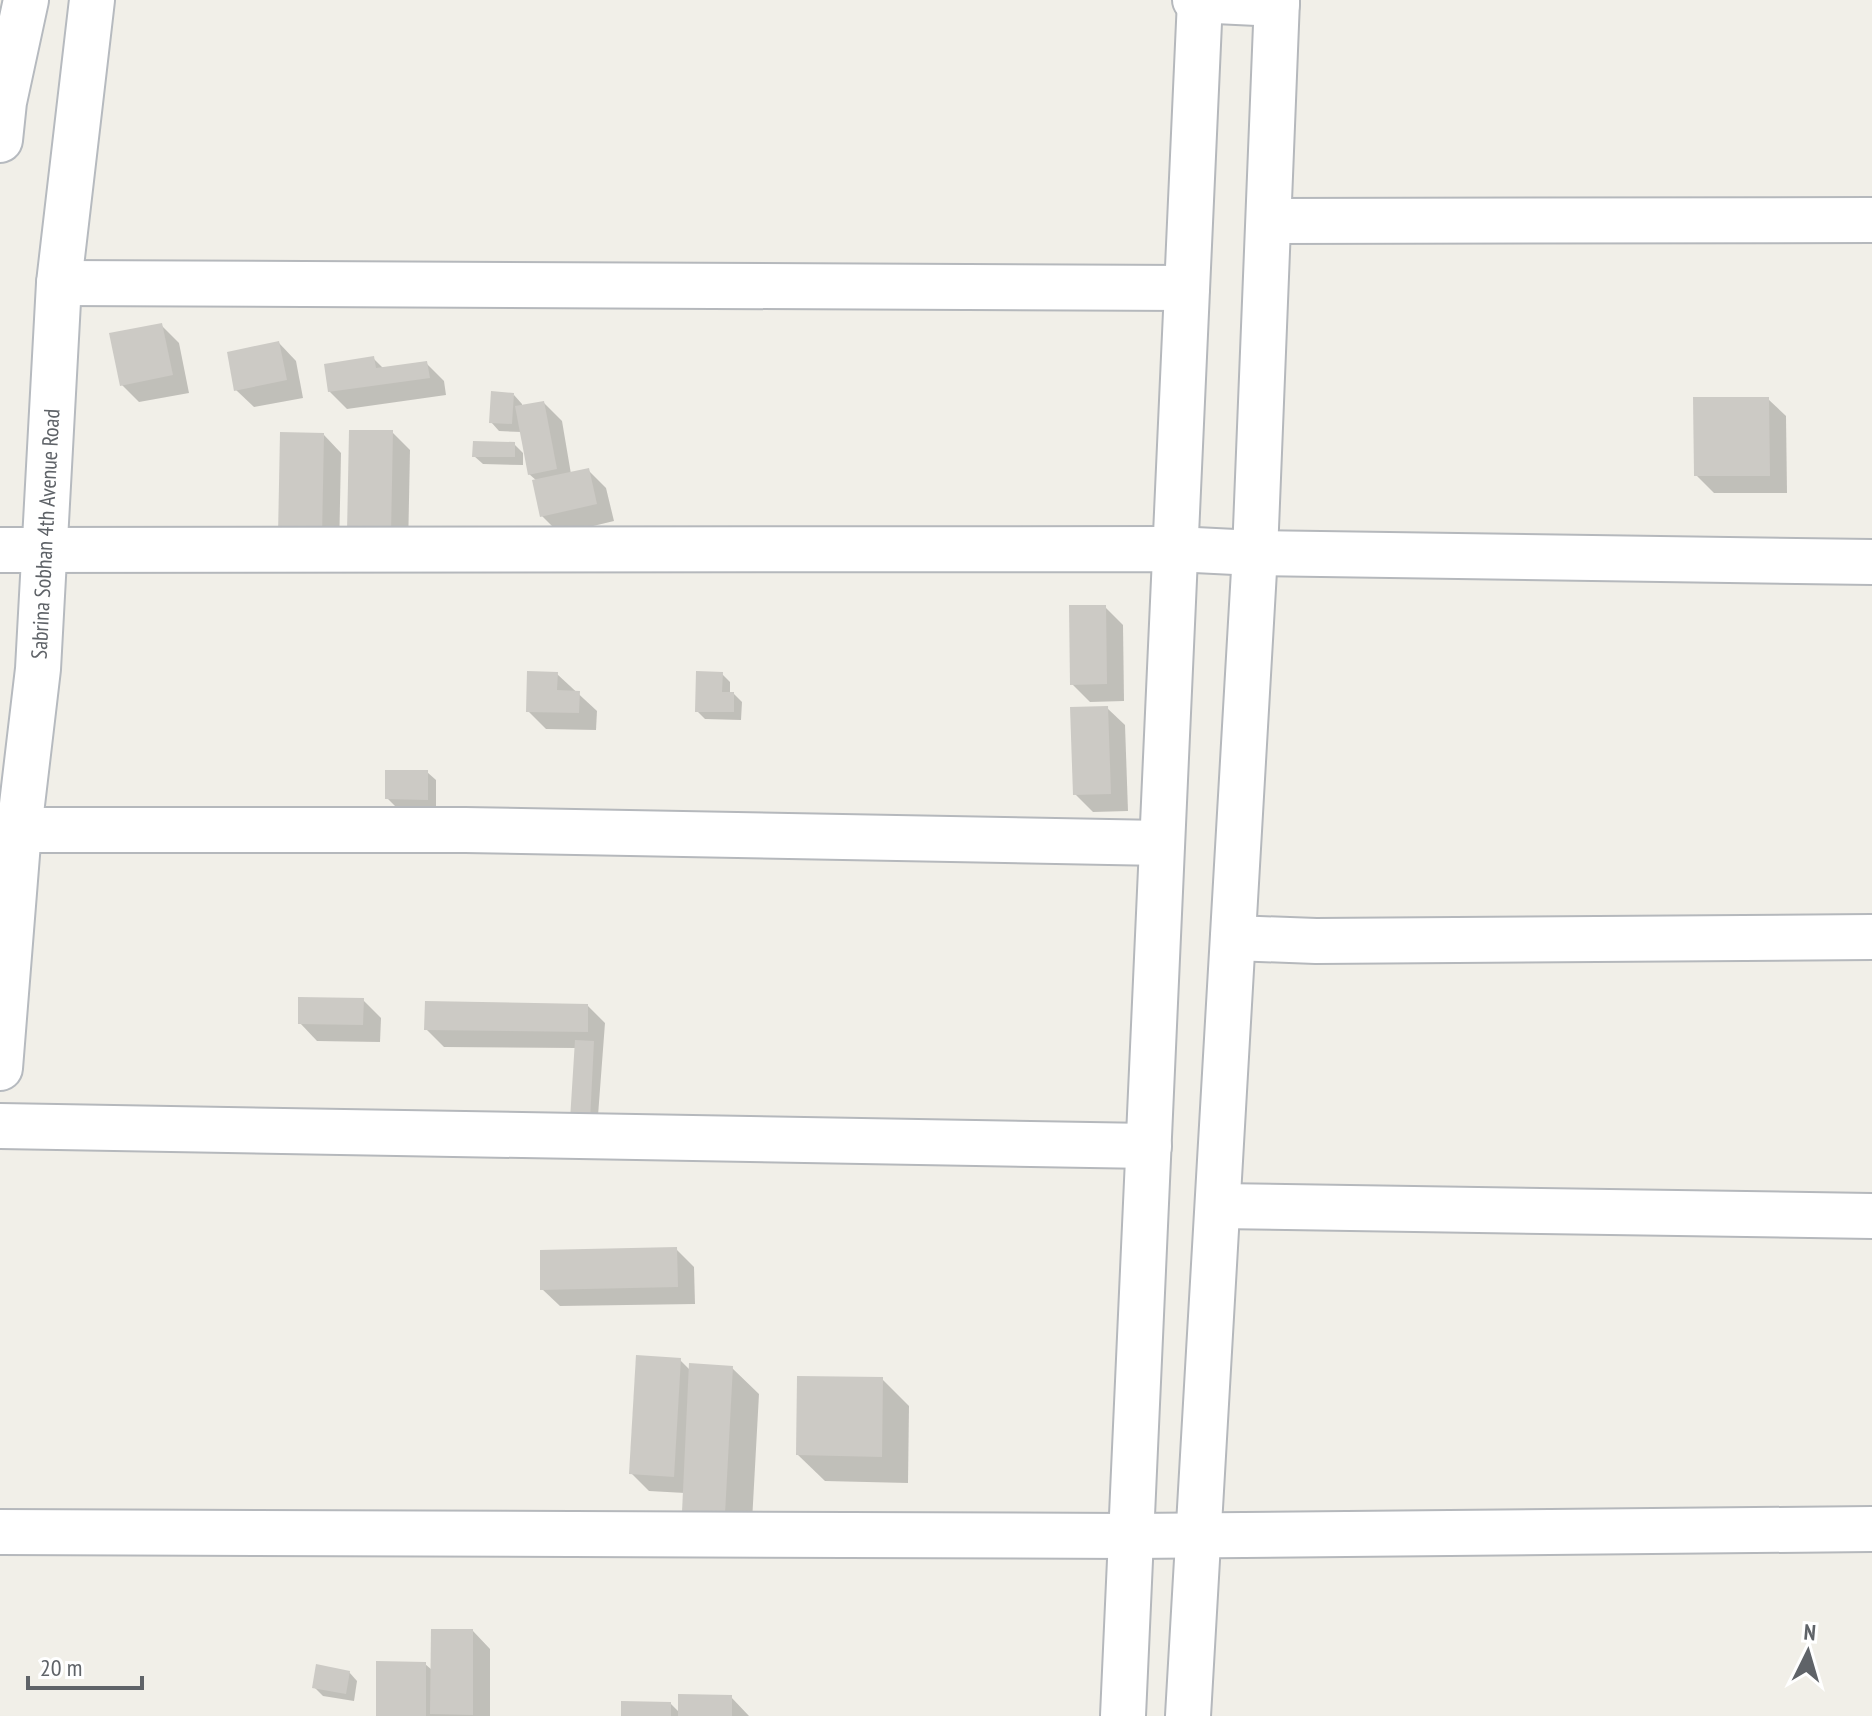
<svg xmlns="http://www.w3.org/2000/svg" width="1872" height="1716" viewBox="0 0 1872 1716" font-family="'PT Sans Narrow',sans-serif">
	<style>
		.shadow { fill: #0003 }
		.building { fill: #cccac5 }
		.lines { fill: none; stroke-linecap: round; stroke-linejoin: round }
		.street-casing { stroke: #b5b8bc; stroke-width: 48 }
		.secondary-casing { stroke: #b6babf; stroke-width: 48 }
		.street { stroke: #fff; stroke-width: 44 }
		.secondary { stroke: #fff; stroke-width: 44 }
		.labels { text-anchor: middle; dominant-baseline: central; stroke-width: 8; stroke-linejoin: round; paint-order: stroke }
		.street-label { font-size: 22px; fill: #5f6368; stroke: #fff }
	</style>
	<rect width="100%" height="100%" fill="#f1efe8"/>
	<!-- shadow -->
	<g class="shadow">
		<path d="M161,325L179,343L189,393L139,402L122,385Z"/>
		<path d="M279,343L296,361L303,398L254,407L236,390Z"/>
		<path d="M373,358L384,369L426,363L444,381L446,395L347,409L329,391Z"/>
		<path d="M514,395L522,404V407L544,403L562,421L571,474L588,470L606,488L614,521L560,534L542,516L537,481L529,474L522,432L499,431L491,422Z"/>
		<path d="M1768,399L1786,416L1787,493H1714L1696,475Z"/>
		<path d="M392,432L410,450L408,551L349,532Z"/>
		<path d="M324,435L341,453L339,554L298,553Z"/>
		<path d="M514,444L523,453V465L483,464L474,456Z"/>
		<path d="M1105,607L1123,625L1124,701L1090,702L1072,684Z"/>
		<path d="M557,674L597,711L596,730L546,729L528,711Z"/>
		<path d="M722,674L730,682V694H734L742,702L741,720L705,719L697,711Z"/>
		<path d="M1107,708L1125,725L1128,811L1093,812L1075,794Z"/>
		<path d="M427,772L436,780V807H396L387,798Z"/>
		<path d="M363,1000L381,1018L380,1042L317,1041L300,1023Z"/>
		<path d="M588,1006L605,1023L597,1129L580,1128L576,1048L444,1047L426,1029Z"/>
		<path d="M676,1249L694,1267L695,1304L560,1306L542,1289Z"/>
		<path d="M680,1360L691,1371L732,1368L759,1394L751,1540L710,1538L684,1511L685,1493L649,1491L631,1473Z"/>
		<path d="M882,1379L909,1406L908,1483L825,1481L798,1455Z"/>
		<path d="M473,1631L490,1649V1716H378L425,1664L432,1670Z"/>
		<path d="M349,1672L357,1681L354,1701L323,1696L314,1687Z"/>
		<path d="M731,1697L749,1716H623L671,1704L680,1713Z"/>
	</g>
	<!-- building -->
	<g class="building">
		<path d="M162,323L173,375L120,386L109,333Z"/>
		<path d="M279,341L287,380L234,391L227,352Z"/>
		<path d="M374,356L376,368L427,361L430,378L328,392L324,364Z"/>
		<path d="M491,391L514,393L512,424L489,423Z"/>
		<path d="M1693,397H1769L1770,476H1694Z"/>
		<path d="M544,401L557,469L528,475L515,406Z"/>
		<path d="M349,430H393L391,534L347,533Z"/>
		<path d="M280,432L324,433L322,537L278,536Z"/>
		<path d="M473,441L515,442V457H472Z"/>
		<path d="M589,468L597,504L540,517L532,480Z"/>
		<path d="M1069,605H1106L1107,684L1070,685Z"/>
		<path d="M527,671L558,672L557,690L580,691L579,713L526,712Z"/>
		<path d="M696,671L723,672L722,692H734V712H695Z"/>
		<path d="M1108,706L1111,794L1073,795L1070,707Z"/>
		<path d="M385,770H428V800L385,799Z"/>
		<path d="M298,997L364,998L363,1025L298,1024Z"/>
		<path d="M425,1001L588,1004V1032L424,1030Z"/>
		<path d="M575,1040L594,1041L590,1121L570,1120Z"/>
		<path d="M677,1247L678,1287L540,1290V1250Z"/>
		<path d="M636,1355L681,1358L674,1477L629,1474Z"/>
		<path d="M689,1363L733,1366L725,1514L682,1512Z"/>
		<path d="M797,1376L883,1377L882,1457L796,1455Z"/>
		<path d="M431,1629H473V1715L430,1714Z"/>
		<path d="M376,1661L426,1662V1716H376Z"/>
		<path d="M316,1664L350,1671L346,1694L312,1688Z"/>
		<path d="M678,1694L732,1695V1716H678Z"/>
		<path d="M621,1701L671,1702V1716H621Z"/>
	</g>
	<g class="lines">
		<!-- street casing -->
		<g class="street-casing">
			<g id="street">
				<path d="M1195,0L1277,4"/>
				<path d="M1269,221L1872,220"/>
				<path d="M59,283L1187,288"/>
				<path d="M0,550L1175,549L1255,553L1872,562"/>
				<path d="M0,830H465L1162,843"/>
				<path d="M1233,938L1316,941L1872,937"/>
				<path d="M0,1126L1149,1146"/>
				<path d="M1218,1206L1872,1216"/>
				<path d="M0,1532L1132,1536L1872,1529"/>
				<path d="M1123,1716L1200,0"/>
				<path d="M1188,1716L1255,553L1277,0"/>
			</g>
		</g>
		<!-- secondary casing -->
		<g class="secondary-casing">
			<g id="secondary">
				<path d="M0,140L4,102L26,0"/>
				<path d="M0,1068L19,830L38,669L59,283L92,0"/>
			</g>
		</g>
		<!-- street -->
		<use href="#street" class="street"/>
		<!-- secondary -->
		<use href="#secondary" class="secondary"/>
	</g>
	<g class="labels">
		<!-- street labels -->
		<g class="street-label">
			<text transform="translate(45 534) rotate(-87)">Sabrina Sobhan 4th Avenue Road</text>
		</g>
	</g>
	<!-- north arrow -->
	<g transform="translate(1808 1652) rotate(5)" stroke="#ffffff" stroke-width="6" paint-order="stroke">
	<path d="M0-6L14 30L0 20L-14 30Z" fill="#5f6368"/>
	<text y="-12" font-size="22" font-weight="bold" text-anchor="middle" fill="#5f6368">N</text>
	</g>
	<!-- scale -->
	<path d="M28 1676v12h114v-12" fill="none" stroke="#5f6368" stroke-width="4"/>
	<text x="40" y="1676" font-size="24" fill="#5f6368" stroke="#ffffff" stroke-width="6" paint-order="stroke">20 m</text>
</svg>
